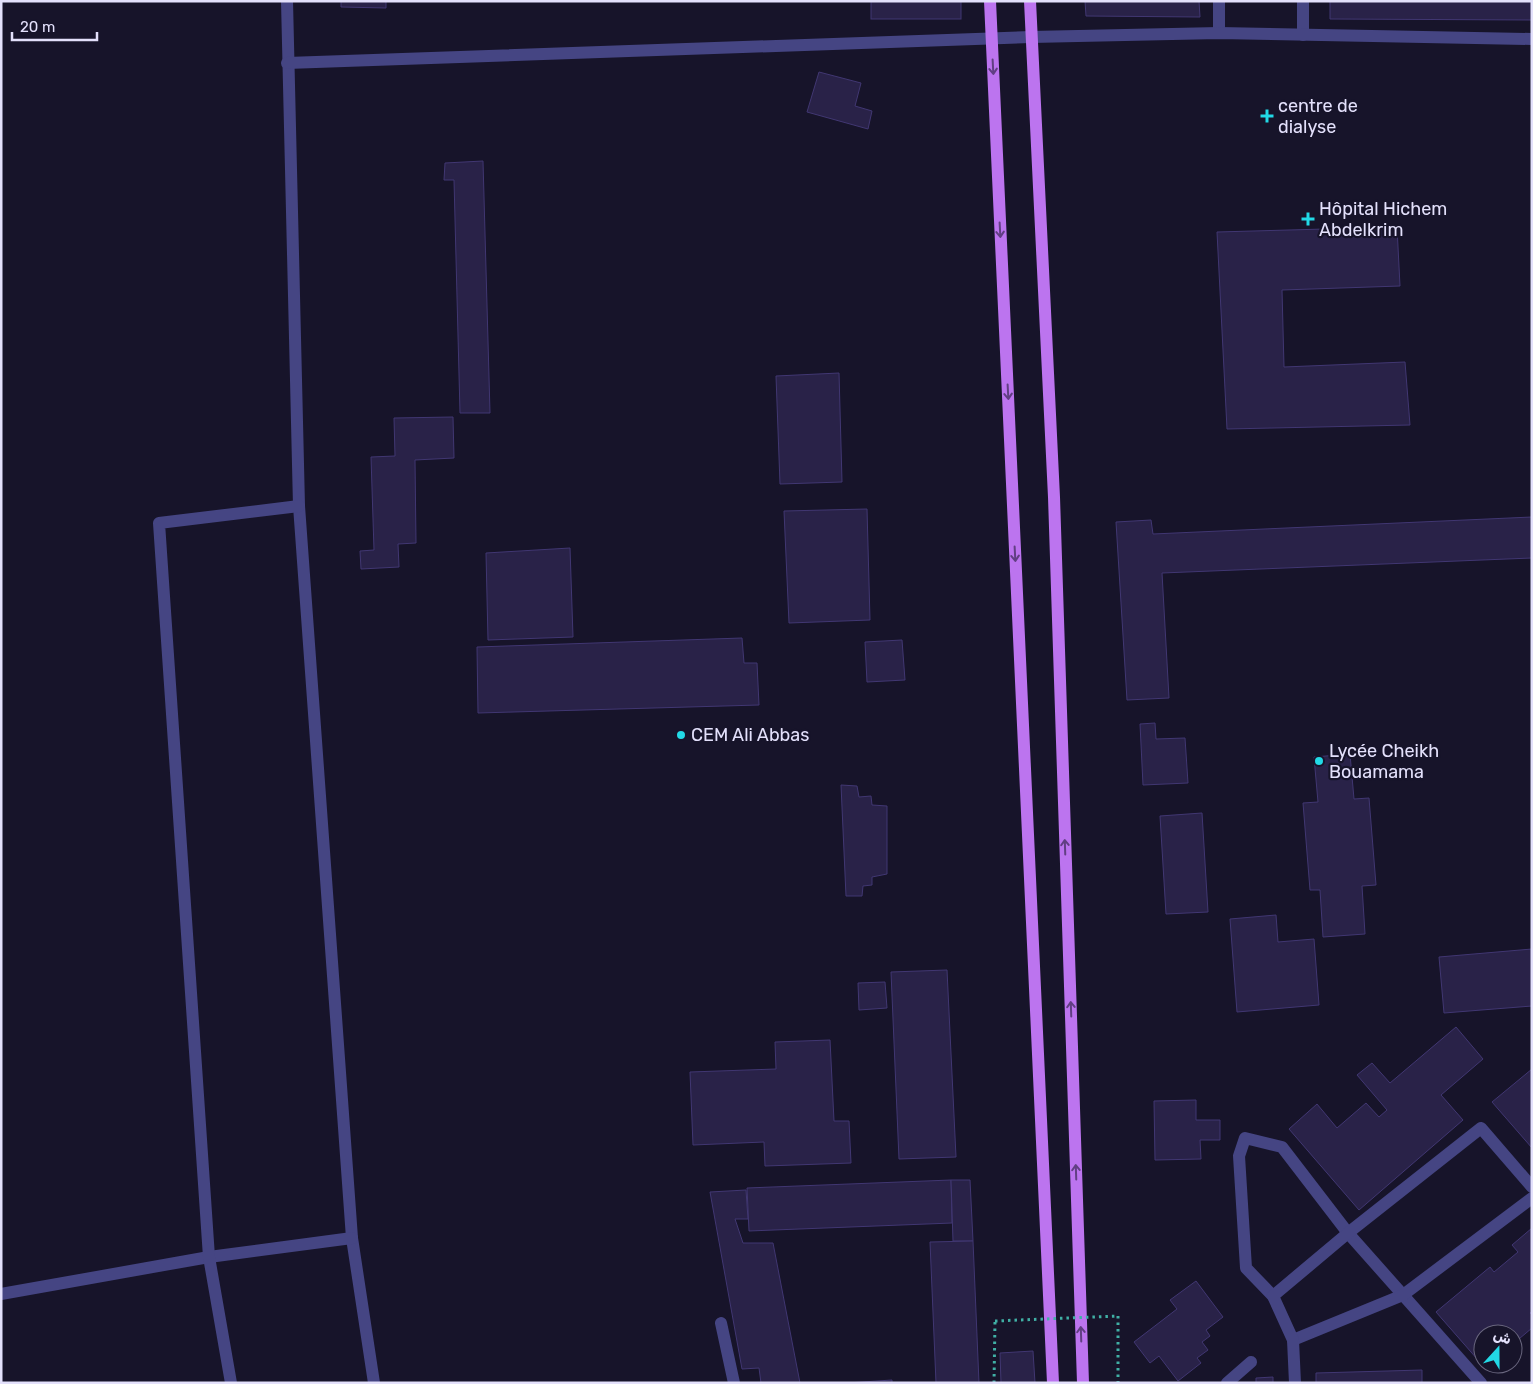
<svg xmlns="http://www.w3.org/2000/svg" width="1533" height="1384" viewBox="0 0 1533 1384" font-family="Rubik,Vazirmatn,sans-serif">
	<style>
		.building { fill: #292248; stroke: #413772 }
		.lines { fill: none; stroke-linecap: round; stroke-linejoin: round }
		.path { stroke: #40b0a5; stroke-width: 3; stroke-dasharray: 2.5 4; stroke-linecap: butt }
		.street { stroke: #454583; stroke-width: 12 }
		.primary { stroke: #bc74ef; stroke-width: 12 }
		.path-bridge { stroke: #40b0a5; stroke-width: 3; stroke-dasharray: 2.5 4; stroke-linecap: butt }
		.oneway { stroke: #613f83 }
		.poi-dot { fill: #22d9e6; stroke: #17142a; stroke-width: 2 }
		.labels { text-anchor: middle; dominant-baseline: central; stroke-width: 4.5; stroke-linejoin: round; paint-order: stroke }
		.poi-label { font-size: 18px; fill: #e3e0fb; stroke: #17142a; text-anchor: start }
	</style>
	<rect width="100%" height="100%" fill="#17142a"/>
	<!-- building -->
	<g class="building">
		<path d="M341,1H386V8L341,7Z"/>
		<rect x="871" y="1" width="90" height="18"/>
		<path d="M1085,1H1199L1200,17L1086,16Z"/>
		<path d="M1330,1H1532V20L1330,19Z"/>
		<path d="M819,72L861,83L855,106L872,111L868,129L807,112Z"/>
		<path d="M483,161L490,413H460L454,180H444L445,163Z"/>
		<path d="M1397,227L1400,286L1282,290L1284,367L1405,362L1410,425L1227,429L1217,232Z"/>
		<path d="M839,373L842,482L780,484L776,376Z"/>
		<path d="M453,417L454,458L415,460L416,543L398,544L399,567L361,569L360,551L374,550L371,457L395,456L394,418Z"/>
		<path d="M867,509L870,620L789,623L784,511Z"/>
		<path d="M1532,517V558L1162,573L1169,698L1127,700L1116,522L1151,520L1153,534Z"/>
		<path d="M570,548L573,637L488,640L486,553Z"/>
		<path d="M742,638L744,663H757L759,705L478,713L477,647Z"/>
		<path d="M902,640L905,680L867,682L865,642Z"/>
		<path d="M1155,723L1156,739L1185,738L1188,783L1143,785L1140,724Z"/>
		<path d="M1350,754L1354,799L1369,798L1376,885L1362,886L1365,934L1323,937L1320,890H1310L1303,803L1318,802L1314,757Z"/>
		<path d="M841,785L857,786L859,797L871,796L872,805L887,806V874L872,877V885L863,886L862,896H846Z"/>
		<path d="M1202,813L1208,912L1166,914L1160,816Z"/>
		<path d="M1276,915L1278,942L1314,939L1319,1005L1237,1012L1230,919Z"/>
		<path d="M1532,949V1006L1444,1013L1439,957Z"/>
		<path d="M947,970L956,1157L899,1159L891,972Z"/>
		<path d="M885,982L887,1008L859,1010L858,983Z"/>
		<path d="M1456,1027L1483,1059L1441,1095L1463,1120L1359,1210L1289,1129L1317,1104L1337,1128L1366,1103L1379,1117L1387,1110L1357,1075L1372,1063L1390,1083Z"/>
		<path d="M830,1040L834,1121H849L851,1163L765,1166L764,1142L693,1145L690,1072L776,1069L775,1042Z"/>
		<path d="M1532,1069V1148L1492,1102Z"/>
		<path d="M1196,1100V1120H1220V1140H1200L1201,1159L1155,1160L1154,1101Z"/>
		<path d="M951,1180L952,1223L749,1231L747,1188Z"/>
		<path d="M951,1180H970L973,1241H953Z"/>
		<path d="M746,1190L748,1219H735L743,1243H773L800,1383H761L759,1368L742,1369L710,1192Z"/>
		<path d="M1532,1228V1311L1530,1313L1532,1315V1328L1513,1344V1334H1483V1364H1490L1485,1368L1436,1312L1490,1267L1494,1272L1518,1252L1512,1245Z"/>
		<path d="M973,1241L979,1383H936L930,1242Z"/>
		<path d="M1196,1281L1223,1317L1206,1330L1210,1336L1202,1342L1208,1350L1197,1358L1201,1363L1178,1381L1159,1356L1150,1363L1134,1342L1177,1309L1170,1300Z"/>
		<path d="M1033,1351L1035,1383H1001L1000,1353Z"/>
		<path d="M1422,1370V1383H1316V1373Z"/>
		<path d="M1273,1377V1383H1256V1378Z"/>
		<path d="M892,1380V1383H847Z"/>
	</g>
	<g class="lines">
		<!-- path -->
		<g class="path">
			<path d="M1118,1316V1383"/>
			<path d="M994,1383L995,1321"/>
		</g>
		<!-- street -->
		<g class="street">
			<path d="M287,1L299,506L352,1238L374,1383"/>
			<path d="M1219,1V33"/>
			<path d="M1303,1V35"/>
			<path d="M287,63L1031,37L1219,33L1532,39"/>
			<path d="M1,1294L209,1257L352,1238"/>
			<path d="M1273,1296L1246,1268L1239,1156L1245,1138L1282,1147L1348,1233L1481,1383"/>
			<path d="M721,1323L734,1383"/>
			<path d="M1293,1340L1403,1295L1532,1198"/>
			<path d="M231,1383L209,1257L159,523L299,506"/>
			<path d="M1227,1383L1251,1362"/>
			<path d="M1295,1383L1293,1340L1273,1296L1348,1233L1481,1128L1532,1187"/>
		</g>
		<!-- primary -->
		<g class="primary">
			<path d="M990,1L1053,1383"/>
			<path d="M1030,1L1054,497L1083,1383"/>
		</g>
		<!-- path-bridge -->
		<path class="path-bridge" d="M995,1321L1118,1316"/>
	</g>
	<!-- one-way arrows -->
	<defs><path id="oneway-shaft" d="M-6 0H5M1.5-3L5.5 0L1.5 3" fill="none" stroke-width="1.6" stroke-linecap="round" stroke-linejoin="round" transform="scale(1.25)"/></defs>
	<g class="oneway">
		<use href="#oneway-shaft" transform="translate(993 67) rotate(87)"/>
		<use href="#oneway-shaft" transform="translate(1000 230) rotate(87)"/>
		<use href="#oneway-shaft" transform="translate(1008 392) rotate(87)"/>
		<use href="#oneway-shaft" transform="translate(1015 554) rotate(87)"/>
		<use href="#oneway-shaft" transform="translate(1065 847) rotate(-92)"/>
		<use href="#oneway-shaft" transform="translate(1071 1009) rotate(-92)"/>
		<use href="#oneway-shaft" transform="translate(1076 1172) rotate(-92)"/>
		<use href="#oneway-shaft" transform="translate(1081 1334) rotate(-92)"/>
	</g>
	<!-- markers -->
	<g class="poi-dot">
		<path d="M1264.5 108.5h5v5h5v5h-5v5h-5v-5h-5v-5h5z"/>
		<path d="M1305.5 211.5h5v5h5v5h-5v5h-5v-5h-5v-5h5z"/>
		<circle cx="681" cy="735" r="5"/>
		<circle cx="1319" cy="761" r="5"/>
	</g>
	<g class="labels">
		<!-- poi labels -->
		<g class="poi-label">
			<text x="1278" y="106">centre de<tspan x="1278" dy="21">dialyse</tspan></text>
			<text x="1319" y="209">Hôpital Hichem<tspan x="1319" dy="21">Abdelkrim</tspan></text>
			<text x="691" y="735">CEM Ali Abbas</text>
			<text x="1329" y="751">Lycée Cheikh<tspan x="1329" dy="21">Bouamama</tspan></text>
		</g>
	</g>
	<!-- border -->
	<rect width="1533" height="1384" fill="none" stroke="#e3e0fb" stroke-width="5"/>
	<!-- north arrow -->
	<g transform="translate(1498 1349) rotate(21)"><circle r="24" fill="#17142a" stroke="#69667e"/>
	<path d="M0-4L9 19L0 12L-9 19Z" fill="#22d9e6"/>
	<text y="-8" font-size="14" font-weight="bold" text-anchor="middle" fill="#e3e0fb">ش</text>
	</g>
	<!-- scale -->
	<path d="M12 32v8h85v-8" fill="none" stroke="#e3e0fb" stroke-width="2.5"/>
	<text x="20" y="32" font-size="15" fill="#e3e0fb" stroke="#17142a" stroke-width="4" paint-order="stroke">20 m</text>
</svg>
